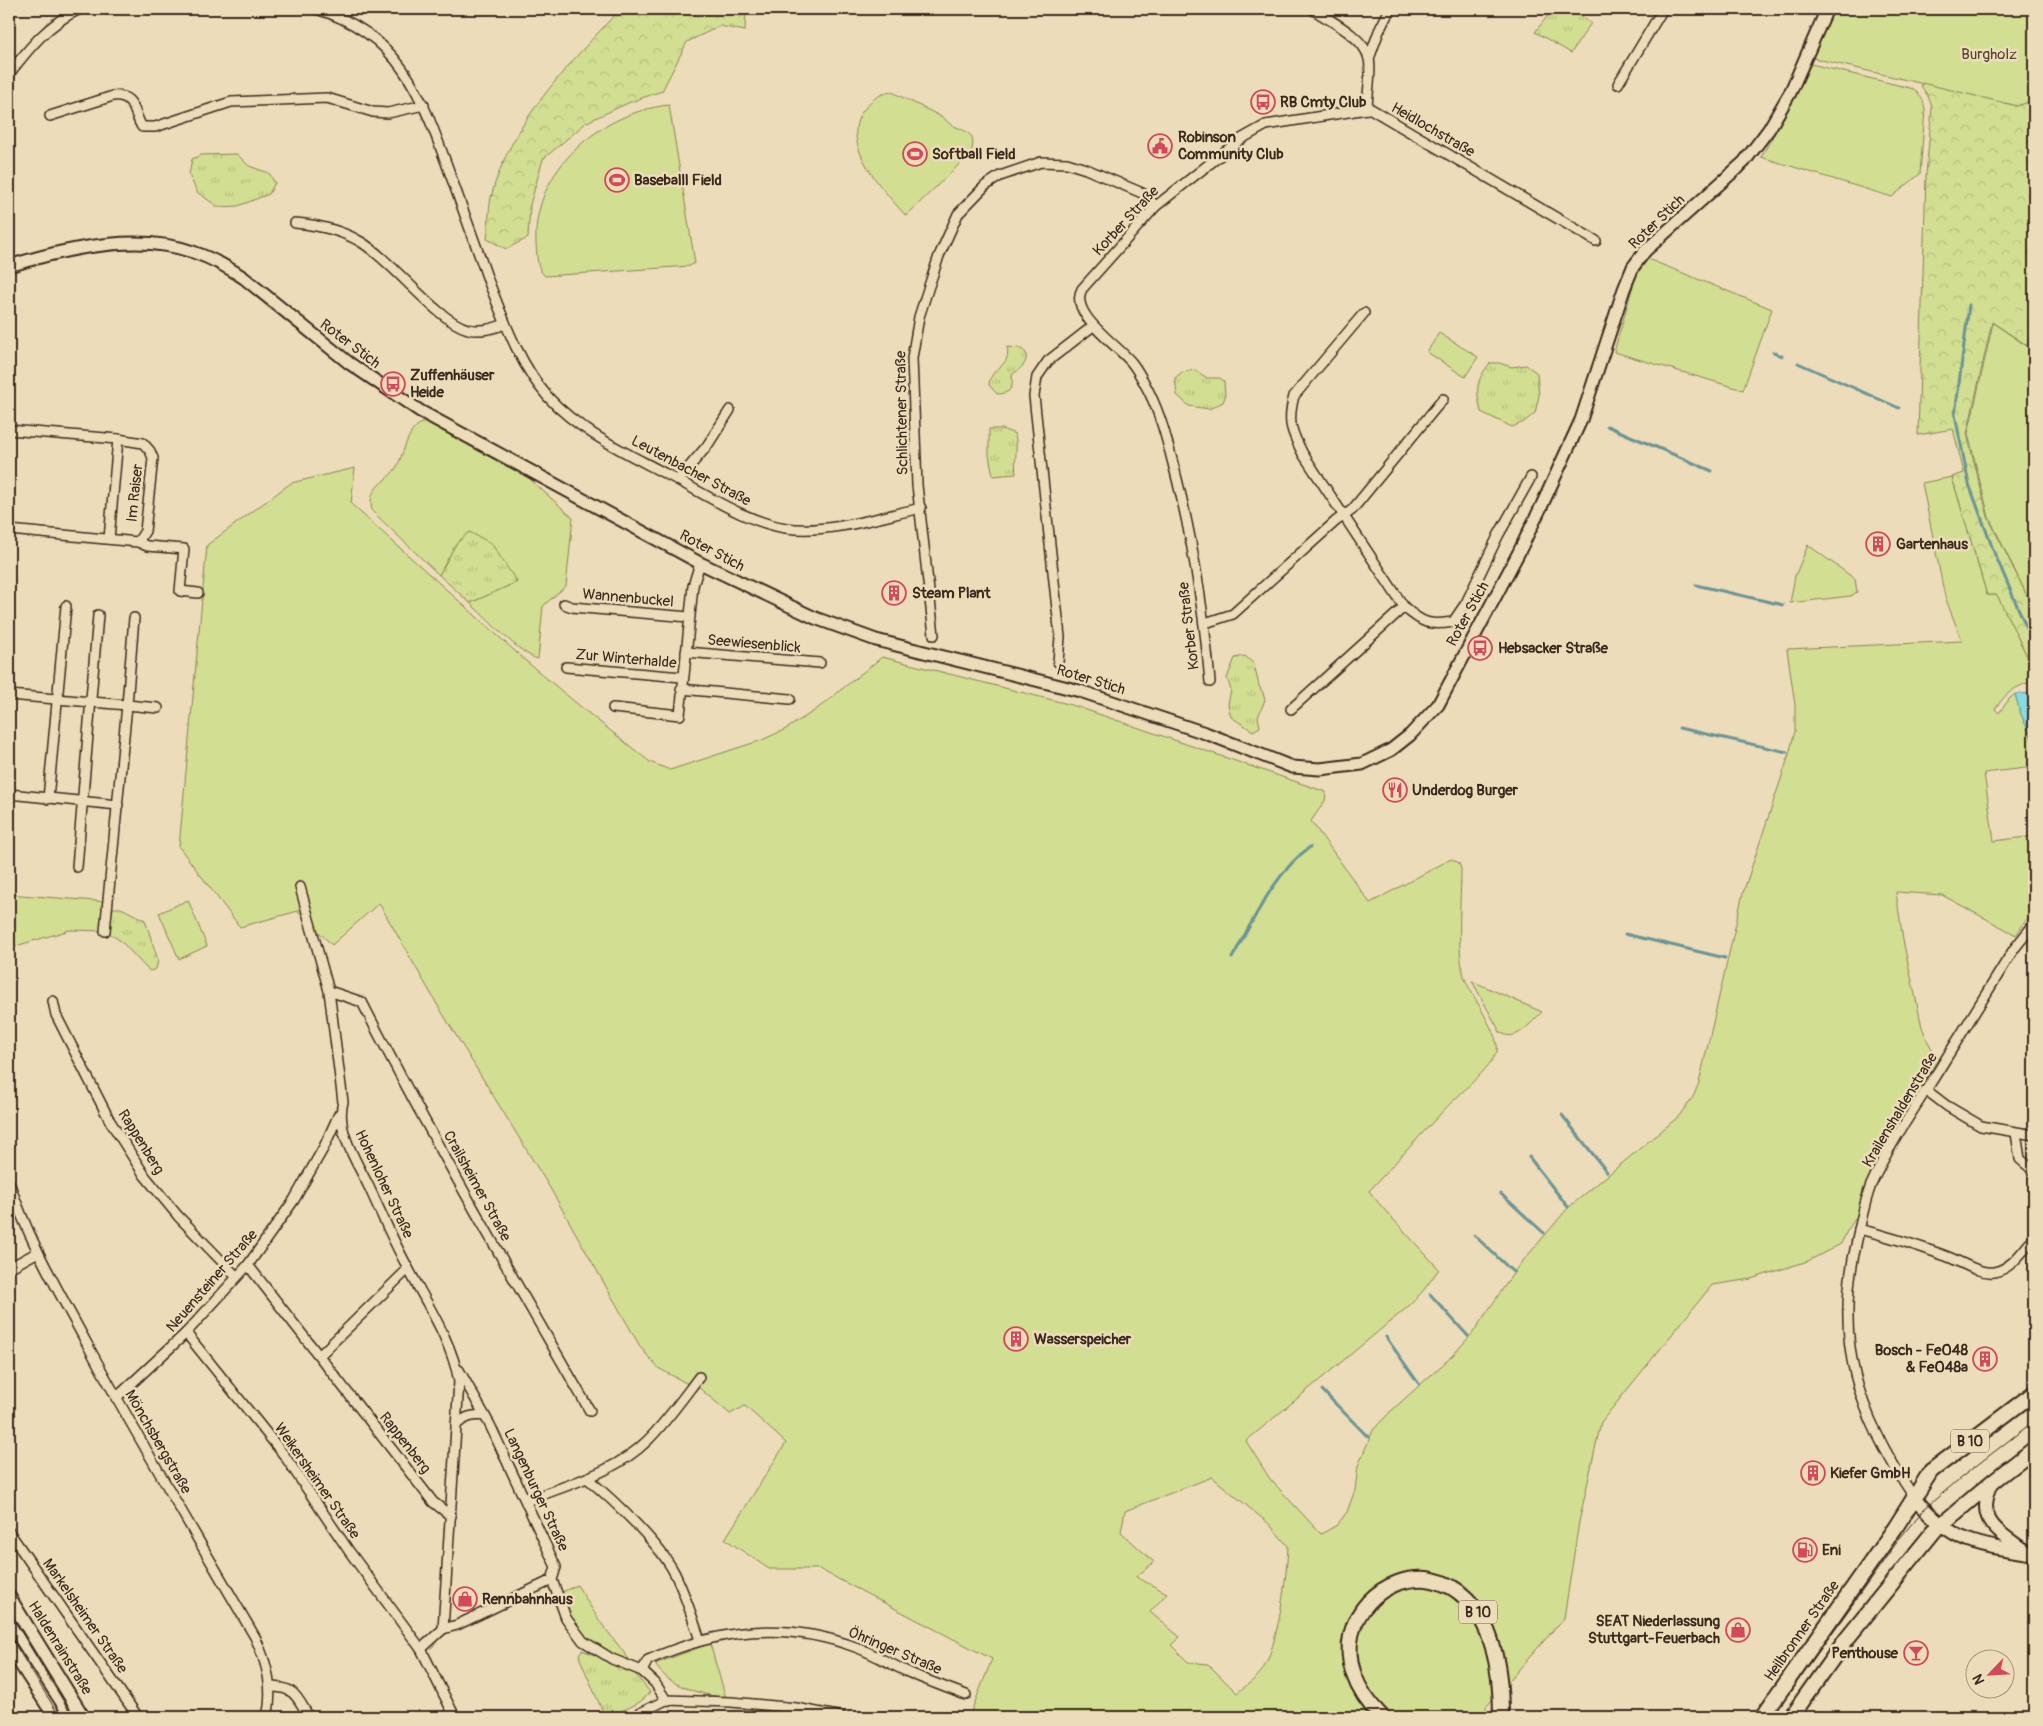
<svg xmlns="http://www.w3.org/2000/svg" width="2043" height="1726" viewBox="0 0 2043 1726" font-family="Pangolin,sans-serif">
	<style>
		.green { fill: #d2de91; stroke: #868458; fill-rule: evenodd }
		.forest { fill: url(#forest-crowns); stroke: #868458 }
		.park { fill: url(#park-tufts); stroke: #868458 }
		.water { fill: #89dae4; stroke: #6a9495 }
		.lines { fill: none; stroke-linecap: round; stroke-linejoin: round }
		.stream { stroke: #6a9495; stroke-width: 3 }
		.minor-casing { stroke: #3b2a1e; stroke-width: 12 }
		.tertiary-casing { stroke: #3b2a1e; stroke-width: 15 }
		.secondary-casing { stroke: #3b2a1e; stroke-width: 16 }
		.primary-casing { stroke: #3b2a1e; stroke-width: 18 }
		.trunk-casing { stroke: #3b2a1e; stroke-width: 18 }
		.minor { stroke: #eddcb9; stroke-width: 9 }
		.tertiary { stroke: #eddcb9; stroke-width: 11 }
		.secondary { stroke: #eddcb9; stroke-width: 12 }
		.primary { stroke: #eddcb9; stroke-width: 14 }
		.trunk { stroke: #eddcb9; stroke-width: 14 }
		.tram { stroke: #3b2a1e; stroke-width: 1 }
		.labels { text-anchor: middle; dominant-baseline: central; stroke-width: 5; stroke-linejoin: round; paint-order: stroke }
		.shield { fill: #eddcb9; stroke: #705f4c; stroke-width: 1 }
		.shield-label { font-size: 14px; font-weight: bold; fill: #3b2a1e }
		.park-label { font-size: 15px; fill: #52452f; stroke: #eddcb9 }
		.poi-label { font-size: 15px; font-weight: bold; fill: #3b2a1e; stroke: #eddcb9; text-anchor: start }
		.street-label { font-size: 15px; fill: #3b2a1e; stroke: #eddcb9 }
	</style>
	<defs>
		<pattern id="forest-crowns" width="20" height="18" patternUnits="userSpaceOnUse" patternTransform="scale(1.25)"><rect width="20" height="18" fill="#d2de91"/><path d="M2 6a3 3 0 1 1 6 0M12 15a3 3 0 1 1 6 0" fill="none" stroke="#b5bf7d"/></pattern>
		<pattern id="park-tufts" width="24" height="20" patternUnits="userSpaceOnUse" patternTransform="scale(1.25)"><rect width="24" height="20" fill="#d2de91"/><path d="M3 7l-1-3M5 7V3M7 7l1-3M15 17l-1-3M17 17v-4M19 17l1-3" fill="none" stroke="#b5bf7d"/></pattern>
	</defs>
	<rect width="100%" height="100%" fill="#eddcb9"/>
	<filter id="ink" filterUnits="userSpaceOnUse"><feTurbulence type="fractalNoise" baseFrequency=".02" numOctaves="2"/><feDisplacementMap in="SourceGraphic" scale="10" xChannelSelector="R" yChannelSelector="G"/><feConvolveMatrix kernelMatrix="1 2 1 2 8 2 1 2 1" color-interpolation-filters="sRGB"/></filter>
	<g filter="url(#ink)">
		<!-- green -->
		<g class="green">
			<path d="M1834,9H2034V91L2032,101L2017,106L1813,58Z"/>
			<path d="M1811,64L1914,89L1923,100L1925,110L1920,174L1892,197L1761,157L1796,95Z"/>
			<path d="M892,92L944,118C954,133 980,125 971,153L906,216C883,190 835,140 866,107C873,98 881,93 892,92Z"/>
			<path d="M669,105L695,263L690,266L545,276C536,268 537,255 536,243C532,170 601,112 669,105Z"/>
			<path d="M1648,259L1772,309L1743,390L1614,352L1636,275Z"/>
			<path d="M1993,323L2034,351V610L1989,517L1968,434Z"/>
			<path d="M1439,333L1478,357L1465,377L1427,352Z"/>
			<path d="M421,423H429L522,472L573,518L566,586L543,606L538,659C522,656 483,615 470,603L517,582L508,569L456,544L439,575L372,511C371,504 370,498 374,491C379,483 390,477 396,468C404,455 406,431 421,423Z"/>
			<path d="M355,468L351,504L527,662L587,712L650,762L670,770L762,740L786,729L817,709L882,657L1072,705L1326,792L1325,801L1311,821L1370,903L1449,860L1452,859L1459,863L1461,869C1461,897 1456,955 1465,979C1471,994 1501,1038 1497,1051C1493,1066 1456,1097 1444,1110C1419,1137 1394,1164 1369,1191L1382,1207L1439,1269L1423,1291L1409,1306L1246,1441L1270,1479L1321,1534L1337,1525L1347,1512L1355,1490L1358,1466L1373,1430L1391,1411L1451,1357L1472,1334L1517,1268L1568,1208L1678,1117L1693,1097L1699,1083L1743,893L1788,758L1795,731V705L1787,649L1962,641L1945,597L1922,483L1952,477L1987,595H1997L2034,670V681C2015,686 2006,693 1995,709L1999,713L2010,698L2015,694L2020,712L2034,743V767L1984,773L1994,841L2034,836V912L2029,916L2016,935L1942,895L1896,892L1903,940L1922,1027L1928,1042L1938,1059L1889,1140L1860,1211L1846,1233L1841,1244L1808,1261L1751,1279L1712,1285L1601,1422L1579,1522L1564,1618L1486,1707V1717H969L992,1659L819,1569H769L725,1539L786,1443L745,1406L730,1414L697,1386L686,1383L658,1368L641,1348L550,1188L438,1006L379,903L332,945L298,911L240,927L179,847L207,545L291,483ZM1212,1477L1269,1524L1288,1546C1287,1575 1278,1645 1263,1669C1258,1678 1245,1686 1237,1693L1208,1664L1188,1662L1171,1645L1180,1637L1150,1612L1167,1593L1136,1577L1154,1562L1121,1532L1125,1511Z"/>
			<path d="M1808,545L1855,579L1857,592L1851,596L1790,603L1795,576Z"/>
			<path d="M9,894L108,902L105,931L70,930L9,948Z"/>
			<path d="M188,900L207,946L179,959L159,913Z"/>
			<path d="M1472,981L1542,1012C1530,1023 1516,1044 1500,1032Z"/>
			<path d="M577,1585L601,1623L629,1659C607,1656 579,1638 570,1618C566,1610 563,1601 560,1593Z"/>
			<path d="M710,1644L726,1698C701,1694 668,1687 655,1664L700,1647Z"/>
		</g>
		<!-- forest -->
		<g class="forest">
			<path d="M620,9H746L745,31L720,26L687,42L662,91L628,103L587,122L543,159L530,205L528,238L506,249L487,239C489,226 488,211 491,197C510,122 569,65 620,9Z"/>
			<path d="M1922,83L2017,106L2034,100V350L1992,322L1967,434L1988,517L2034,610V670L1997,595H1987L1952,477L1964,473L1953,429L1918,435L1926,175L1932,107L1928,96L1921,86Z"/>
		</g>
		<!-- park -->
		<g class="park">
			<path d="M1553,9H1568L1591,23L1571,53L1535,32Z"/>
			<path d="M237,154L249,166L269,173L275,183L269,194L238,206L218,207L197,192L189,175L192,159L201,155Z"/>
			<path d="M1007,347L1020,348L1026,353C1028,365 1020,368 1012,375C1014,388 1010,394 997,394L989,385C990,366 1012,368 1007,347Z"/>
			<path d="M1490,363H1499L1512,367L1526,365L1537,373L1539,396L1535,413L1524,422L1512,427L1481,412C1476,389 1475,382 1490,363Z"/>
			<path d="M1195,370L1207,378H1220L1224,381L1225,397L1223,402L1209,409L1189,406L1177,395L1175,378L1182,372Z"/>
			<path d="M989,429H1002L1015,434C1018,450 1014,460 1016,474L993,476L989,455Z"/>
			<path d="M469,532L491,543L517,582L470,603L439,575L456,544Z"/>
			<path d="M1245,656L1254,664L1259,686L1263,693L1265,700L1258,717L1260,727L1253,731L1231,717L1228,704L1231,690L1227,678L1235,658Z"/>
			<path d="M110,908H121L145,920L158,960L156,969L150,971L146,968L122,942L108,932Z"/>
			<path d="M582,1650L631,1669L650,1692C641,1706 619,1711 605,1717L580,1659L579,1654Z"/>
		</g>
		<!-- water -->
		<path class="water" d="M2034,693V743L2020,712L2015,694Z"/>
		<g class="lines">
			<!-- stream -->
			<g class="stream">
				<path d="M1969,305L1955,415L1969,484L1994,552L2034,645"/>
				<path d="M1773,352L1782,356"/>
				<path d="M1798,363L1899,408"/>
				<path d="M1607,426L1712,471"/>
				<path d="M1696,585L1783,605"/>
				<path d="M1679,728L1787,752"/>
				<path d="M1625,934L1725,958"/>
				<path d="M1232,958C1253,921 1275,872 1310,847"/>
				<path d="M1562,1115L1607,1172"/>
				<path d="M1529,1157L1568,1207"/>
				<path d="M1501,1194L1544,1233"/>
				<path d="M1474,1235L1513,1272"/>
				<path d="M1430,1294L1468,1336"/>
				<path d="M1386,1337L1419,1384"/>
				<path d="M1322,1390L1368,1437"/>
			</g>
			<!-- minor casing -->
			<g class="minor-casing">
				<g id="minor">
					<path d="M316,9C399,33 421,94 448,168C461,205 475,242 488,280C504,320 519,364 548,397C580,432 625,452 666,474C704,493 743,521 786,528C829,534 879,517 921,508"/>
					<path d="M1312,9C1329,20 1365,37 1369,59C1372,71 1367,96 1367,109"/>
					<path d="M1369,59L1379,31L1390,9"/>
					<path d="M9,74C29,48 49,23 80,9"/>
					<path d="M1618,84L1663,9"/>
					<path d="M50,116L113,96C135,94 133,112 142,127H155L231,102L327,98L373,112L388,113L424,105"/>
					<path d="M295,223C318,225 341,230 361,242C393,261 437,321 468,329C481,332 493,329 505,324"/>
					<path d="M1364,313L1294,396C1287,422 1291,431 1303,454L1404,607C1422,623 1429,626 1453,622L1466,603L1498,536L1531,477"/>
					<path d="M9,430L118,439L143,443L150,451L153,458L145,531L138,542"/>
					<path d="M678,480L707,446L730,410"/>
					<path d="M9,530L138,542L147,546L184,549L180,591L198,593"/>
					<path d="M109,539L118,439"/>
					<path d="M564,604L572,607L689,617"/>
					<path d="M134,618L127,705L158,708"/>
					<path d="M1205,623L1233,614L1336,521L1352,510L1443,399"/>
					<path d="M934,635L917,485L912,358L919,317L928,289L939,256L958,214L985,186L1000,176L1041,162L1067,163L1086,169L1142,193L1156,206"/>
					<path d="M686,652L820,663"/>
					<path d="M1058,662L1060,637L1034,396L1037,377L1048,361L1093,326"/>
					<path d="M566,667L682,677"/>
					<path d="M1210,682C1204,612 1194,547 1177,479C1169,449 1163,420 1149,392C1144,382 1139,372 1132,363C1118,345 1068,314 1082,289L1156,206L1241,139L1266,125L1367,109H1371L1596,241"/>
					<path d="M681,689L790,699"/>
					<path d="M9,695L127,705L105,931"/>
					<path d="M613,708L680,715L693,586L700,563"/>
					<path d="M1291,709L1404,607"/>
					<path d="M9,794L118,805"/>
					<path d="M48,799L66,606"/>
					<path d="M77,867L98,615"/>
					<path d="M300,887L329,991L343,1102C335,1130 357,1162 369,1187C382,1215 394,1243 409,1270C428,1306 451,1340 459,1381L443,1629L421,1649"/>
					<path d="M329,991L362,1002C433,1141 512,1276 590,1411"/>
					<path d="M53,1001L56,1015L110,1121L145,1176L178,1216L236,1276"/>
					<path d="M1926,1090L1947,1106L1981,1126L2034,1135"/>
					<path d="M2016,1133L2020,1159L2034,1171"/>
					<path d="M9,1182C28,1239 58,1290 86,1342C140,1442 198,1539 255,1637C267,1663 274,1689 267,1717"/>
					<path d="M1859,1229C1887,1236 1916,1245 1943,1255C1959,1260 1977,1274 1994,1272C2012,1269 2023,1250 2034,1238"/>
					<path d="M248,1265L433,1502L451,1516"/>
					<path d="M9,1268L38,1252"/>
					<path d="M186,1333L284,1455L349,1551L421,1649L455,1717"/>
					<path d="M320,1355L408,1269"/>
					<path d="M459,1370L490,1425L556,1567L552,1580L557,1593L566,1618L583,1641L612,1659L642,1671L655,1683L666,1700"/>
					<path d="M116,1398L186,1333L248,1265L294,1200L324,1147L339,1114"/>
					<path d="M456,1425C465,1417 473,1414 485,1416"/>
					<path d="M587,1478C614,1501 658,1542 674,1572C685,1593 692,1617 700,1640"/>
					<path d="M1914,1497C1857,1413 1833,1341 1857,1240C1861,1222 1864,1203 1871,1185C1890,1142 1918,1104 1942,1065C1966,1026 1990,987 2014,949L2034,924"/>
					<path d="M526,1501C568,1484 615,1473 648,1440C667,1421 683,1398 699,1377"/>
					<path d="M9,1532L138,1717"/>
					<path d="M443,1629L457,1625L552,1580"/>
					<path d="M642,1671L648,1660C719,1629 785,1620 858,1648C876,1655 892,1665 910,1673C928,1681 947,1688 966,1695"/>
					<path d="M271,1687C296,1687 297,1698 309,1717"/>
					<path d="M784,1707L794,1717"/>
					<path d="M632,1717L666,1700L731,1702L796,1708L842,1717"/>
				</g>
			</g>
			<!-- tertiary casing -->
			<g class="tertiary-casing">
				<path id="tertiary" d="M9,266C63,249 138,232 193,252C211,258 228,267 244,278L349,363L420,411L700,563L815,618L876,640L1080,691L1208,734L1292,767L1320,769L1362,764L1391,750L1410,735L1438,705L1519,552L1542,505L1581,420L1624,289L1633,267L1645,251L1744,162L1769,129L1790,93L1827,9"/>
			</g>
			<!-- secondary casing -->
			<g class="secondary-casing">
				<g id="secondary">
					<path d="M1993,1481C1974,1520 1996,1530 2025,1551"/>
					<path d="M1914,1497C1954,1545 1976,1544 2034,1554"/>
					<path d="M9,1597L83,1717"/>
					<path d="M9,1646L55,1717"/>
				</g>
			</g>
			<!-- primary casing -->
			<g class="primary-casing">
				<g id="primary">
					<path d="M1762,1717L1895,1528L1931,1471L2034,1393"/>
					<path d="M1791,1717L1845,1641L1934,1531L1993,1481L2034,1449"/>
				</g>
			</g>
			<!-- trunk casing -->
			<g class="trunk-casing">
				<path id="trunk" d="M1382,1717C1265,1601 1502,1475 1501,1717"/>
			</g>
			<!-- minor -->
			<use href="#minor" class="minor"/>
			<!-- tertiary -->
			<use href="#tertiary" class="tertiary"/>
			<!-- secondary -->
			<use href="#secondary" class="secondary"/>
			<!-- primary -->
			<use href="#primary" class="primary"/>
			<!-- trunk -->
			<use href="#trunk" class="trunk"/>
			<!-- tram -->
			<g class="tram">
				<path d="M9,1612L73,1717"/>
				<path d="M9,1635L60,1717"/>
				<path d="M1772,1717L1900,1538L1924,1509L1963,1476L2034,1421"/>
			</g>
		</g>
	</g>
	<!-- icons -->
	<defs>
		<g id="bus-ring" transform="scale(1.25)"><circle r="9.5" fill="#eddcb9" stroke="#d1495b" stroke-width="1.5"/><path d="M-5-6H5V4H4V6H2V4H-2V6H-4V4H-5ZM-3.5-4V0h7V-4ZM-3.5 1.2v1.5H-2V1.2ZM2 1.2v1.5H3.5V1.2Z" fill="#d1495b"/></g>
		<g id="civic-ring" transform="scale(1.25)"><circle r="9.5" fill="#eddcb9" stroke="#d1495b" stroke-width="1.5"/><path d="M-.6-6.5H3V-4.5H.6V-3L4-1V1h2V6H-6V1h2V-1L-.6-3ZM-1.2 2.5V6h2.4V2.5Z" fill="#d1495b"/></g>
		<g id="stadium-ring" transform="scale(1.25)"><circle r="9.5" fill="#eddcb9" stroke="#d1495b" stroke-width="1.5"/><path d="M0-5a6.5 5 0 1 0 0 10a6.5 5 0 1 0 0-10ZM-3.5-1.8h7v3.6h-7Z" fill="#d1495b"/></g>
		<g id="building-ring" transform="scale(1.25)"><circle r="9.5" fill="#eddcb9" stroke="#d1495b" stroke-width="1.5"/><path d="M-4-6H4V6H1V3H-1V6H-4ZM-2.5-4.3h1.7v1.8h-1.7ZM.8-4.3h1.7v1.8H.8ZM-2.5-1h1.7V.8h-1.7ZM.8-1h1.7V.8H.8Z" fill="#d1495b"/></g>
		<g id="restaurant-ring" transform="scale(1.25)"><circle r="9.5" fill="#eddcb9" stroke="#d1495b" stroke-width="1.5"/><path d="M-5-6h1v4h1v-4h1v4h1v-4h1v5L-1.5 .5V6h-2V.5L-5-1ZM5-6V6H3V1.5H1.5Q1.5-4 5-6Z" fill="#d1495b"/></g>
		<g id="fuel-ring" transform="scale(1.25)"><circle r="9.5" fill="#eddcb9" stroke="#d1495b" stroke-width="1.5"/><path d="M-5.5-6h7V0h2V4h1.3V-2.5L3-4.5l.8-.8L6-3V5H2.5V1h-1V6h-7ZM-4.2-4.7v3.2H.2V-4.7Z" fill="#d1495b"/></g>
		<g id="shop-ring" transform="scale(1.25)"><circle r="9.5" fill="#eddcb9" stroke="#d1495b" stroke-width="1.5"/><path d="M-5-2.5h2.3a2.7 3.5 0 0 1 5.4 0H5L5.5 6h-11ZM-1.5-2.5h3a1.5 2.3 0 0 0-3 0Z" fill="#d1495b"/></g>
		<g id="bar-ring" transform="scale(1.25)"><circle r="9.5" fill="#eddcb9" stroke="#d1495b" stroke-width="1.5"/><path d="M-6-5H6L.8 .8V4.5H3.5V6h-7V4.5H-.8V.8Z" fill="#d1495b"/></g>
	</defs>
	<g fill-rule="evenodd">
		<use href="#bus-ring" x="1263" y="102"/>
		<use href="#civic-ring" x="1160" y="146"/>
		<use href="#stadium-ring" x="915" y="154"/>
		<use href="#stadium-ring" x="617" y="180"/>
		<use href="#bus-ring" x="393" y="384"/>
		<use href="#building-ring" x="1878" y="544"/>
		<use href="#building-ring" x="894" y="593"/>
		<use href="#bus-ring" x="1480" y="648"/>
		<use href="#restaurant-ring" x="1395" y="790"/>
		<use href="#building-ring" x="1016" y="1339"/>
		<use href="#building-ring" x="1985" y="1359"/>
		<use href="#building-ring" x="1813" y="1473"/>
		<use href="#fuel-ring" x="1805" y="1550"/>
		<use href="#shop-ring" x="465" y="1599"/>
		<use href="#shop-ring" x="1738" y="1630"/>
		<use href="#bar-ring" x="1916" y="1653"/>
	</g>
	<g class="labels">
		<!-- shield labels -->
		<g class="shield">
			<rect x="1951" y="1429.5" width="38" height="23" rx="4"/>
			<rect x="1459" y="1600.5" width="38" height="23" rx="4"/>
		</g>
		<g class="shield-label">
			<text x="1970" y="1441">B 10</text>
			<text x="1478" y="1612">B 10</text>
		</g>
		<!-- park labels -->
		<g class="park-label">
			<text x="1989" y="54">Burgholz</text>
		</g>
		<!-- poi labels -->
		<g class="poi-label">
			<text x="1280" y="102">RB Cmty Club</text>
			<text x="1178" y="137">Robinson<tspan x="1178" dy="17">Community Club</tspan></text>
			<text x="932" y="154">Softball Field</text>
			<text x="634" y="180">Baseballl Field</text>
			<text x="410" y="375">Zuffenhäuser<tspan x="410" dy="17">Heide</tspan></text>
			<text x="1896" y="544">Gartenhaus</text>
			<text x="912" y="593">Steam Plant</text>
			<text x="1498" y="648">Hebsacker Straße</text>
			<text x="1412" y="790">Underdog Burger</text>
			<text x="1034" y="1339">Wasserspeicher</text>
			<text x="1968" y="1350" text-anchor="end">Bosch - Fe048<tspan x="1968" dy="17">&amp; Fe048a</tspan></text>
			<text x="1830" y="1473">Kiefer GmbH</text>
			<text x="1822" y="1550">Eni</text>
			<text x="482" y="1599">Rennbahnhaus</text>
			<text x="1720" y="1621" text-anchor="end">SEAT Niederlassung<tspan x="1720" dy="17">Stuttgart-Feuerbach</tspan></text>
			<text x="1898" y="1653" text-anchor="end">Penthouse</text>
		</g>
		<!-- street labels -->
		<g class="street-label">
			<text transform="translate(1433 130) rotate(30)">Heidlochstraße</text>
			<text transform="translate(1126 221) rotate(-47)">Korber Straße</text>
			<text transform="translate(1657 222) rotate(-44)">Roter Stich</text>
			<text transform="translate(350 344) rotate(37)">Roter Stich</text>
			<text transform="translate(902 413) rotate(-91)">Schlichtener Straße</text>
			<text transform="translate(691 471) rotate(28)">Leutenbacher Straße</text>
			<text transform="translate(135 493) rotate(-84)">Im Raiser</text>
			<text transform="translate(712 551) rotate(28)">Roter Stich</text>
			<text transform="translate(628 598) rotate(5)">Wannenbuckel</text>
			<text transform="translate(1468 614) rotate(-61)">Roter Stich</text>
			<text transform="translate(1189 626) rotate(-97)">Korber Straße</text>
			<text transform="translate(754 644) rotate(5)">Seewiesenblick</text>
			<text transform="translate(626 659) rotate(5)">Zur Winterhalde</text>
			<text transform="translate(1091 680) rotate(17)">Roter Stich</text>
			<text transform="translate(1900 1110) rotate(-59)">Krailenshaldenstraße</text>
			<text transform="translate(141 1142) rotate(58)">Rappenberg</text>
			<text transform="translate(384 1184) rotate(65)">Hohenloher Straße</text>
			<text transform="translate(477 1186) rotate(61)">Crailsheimer Straße</text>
			<text transform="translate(212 1281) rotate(-49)">Neuensteiner Straße</text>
			<text transform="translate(158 1442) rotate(60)">Mönchsbergstraße</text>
			<text transform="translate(405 1443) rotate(52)">Rappenberg</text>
			<text transform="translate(317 1481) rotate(55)">Weikersheimer Straße</text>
			<text transform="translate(536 1490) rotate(65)">Langenburger Straße</text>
			<text transform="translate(85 1616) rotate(55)">Markelsheimer Straße</text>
			<text transform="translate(1802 1631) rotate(-55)">Heilbronner Straße</text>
			<text transform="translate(60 1648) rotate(58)">Haldenrainstraße</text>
			<text transform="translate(895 1651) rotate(23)">Öhringer Straße</text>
		</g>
	</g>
	<!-- margin -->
	<rect width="2043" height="1726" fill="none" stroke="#eddcb9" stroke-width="30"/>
	<rect x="15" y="15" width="2013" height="1696" fill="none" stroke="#3b2a1e" stroke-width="2" filter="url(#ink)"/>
	<!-- north arrow -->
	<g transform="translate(1990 1674) rotate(245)"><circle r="24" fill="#eddcb9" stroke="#a6957b"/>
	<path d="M0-4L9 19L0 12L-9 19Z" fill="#d1495b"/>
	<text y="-8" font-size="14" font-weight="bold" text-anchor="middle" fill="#3b2a1e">N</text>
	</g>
</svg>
